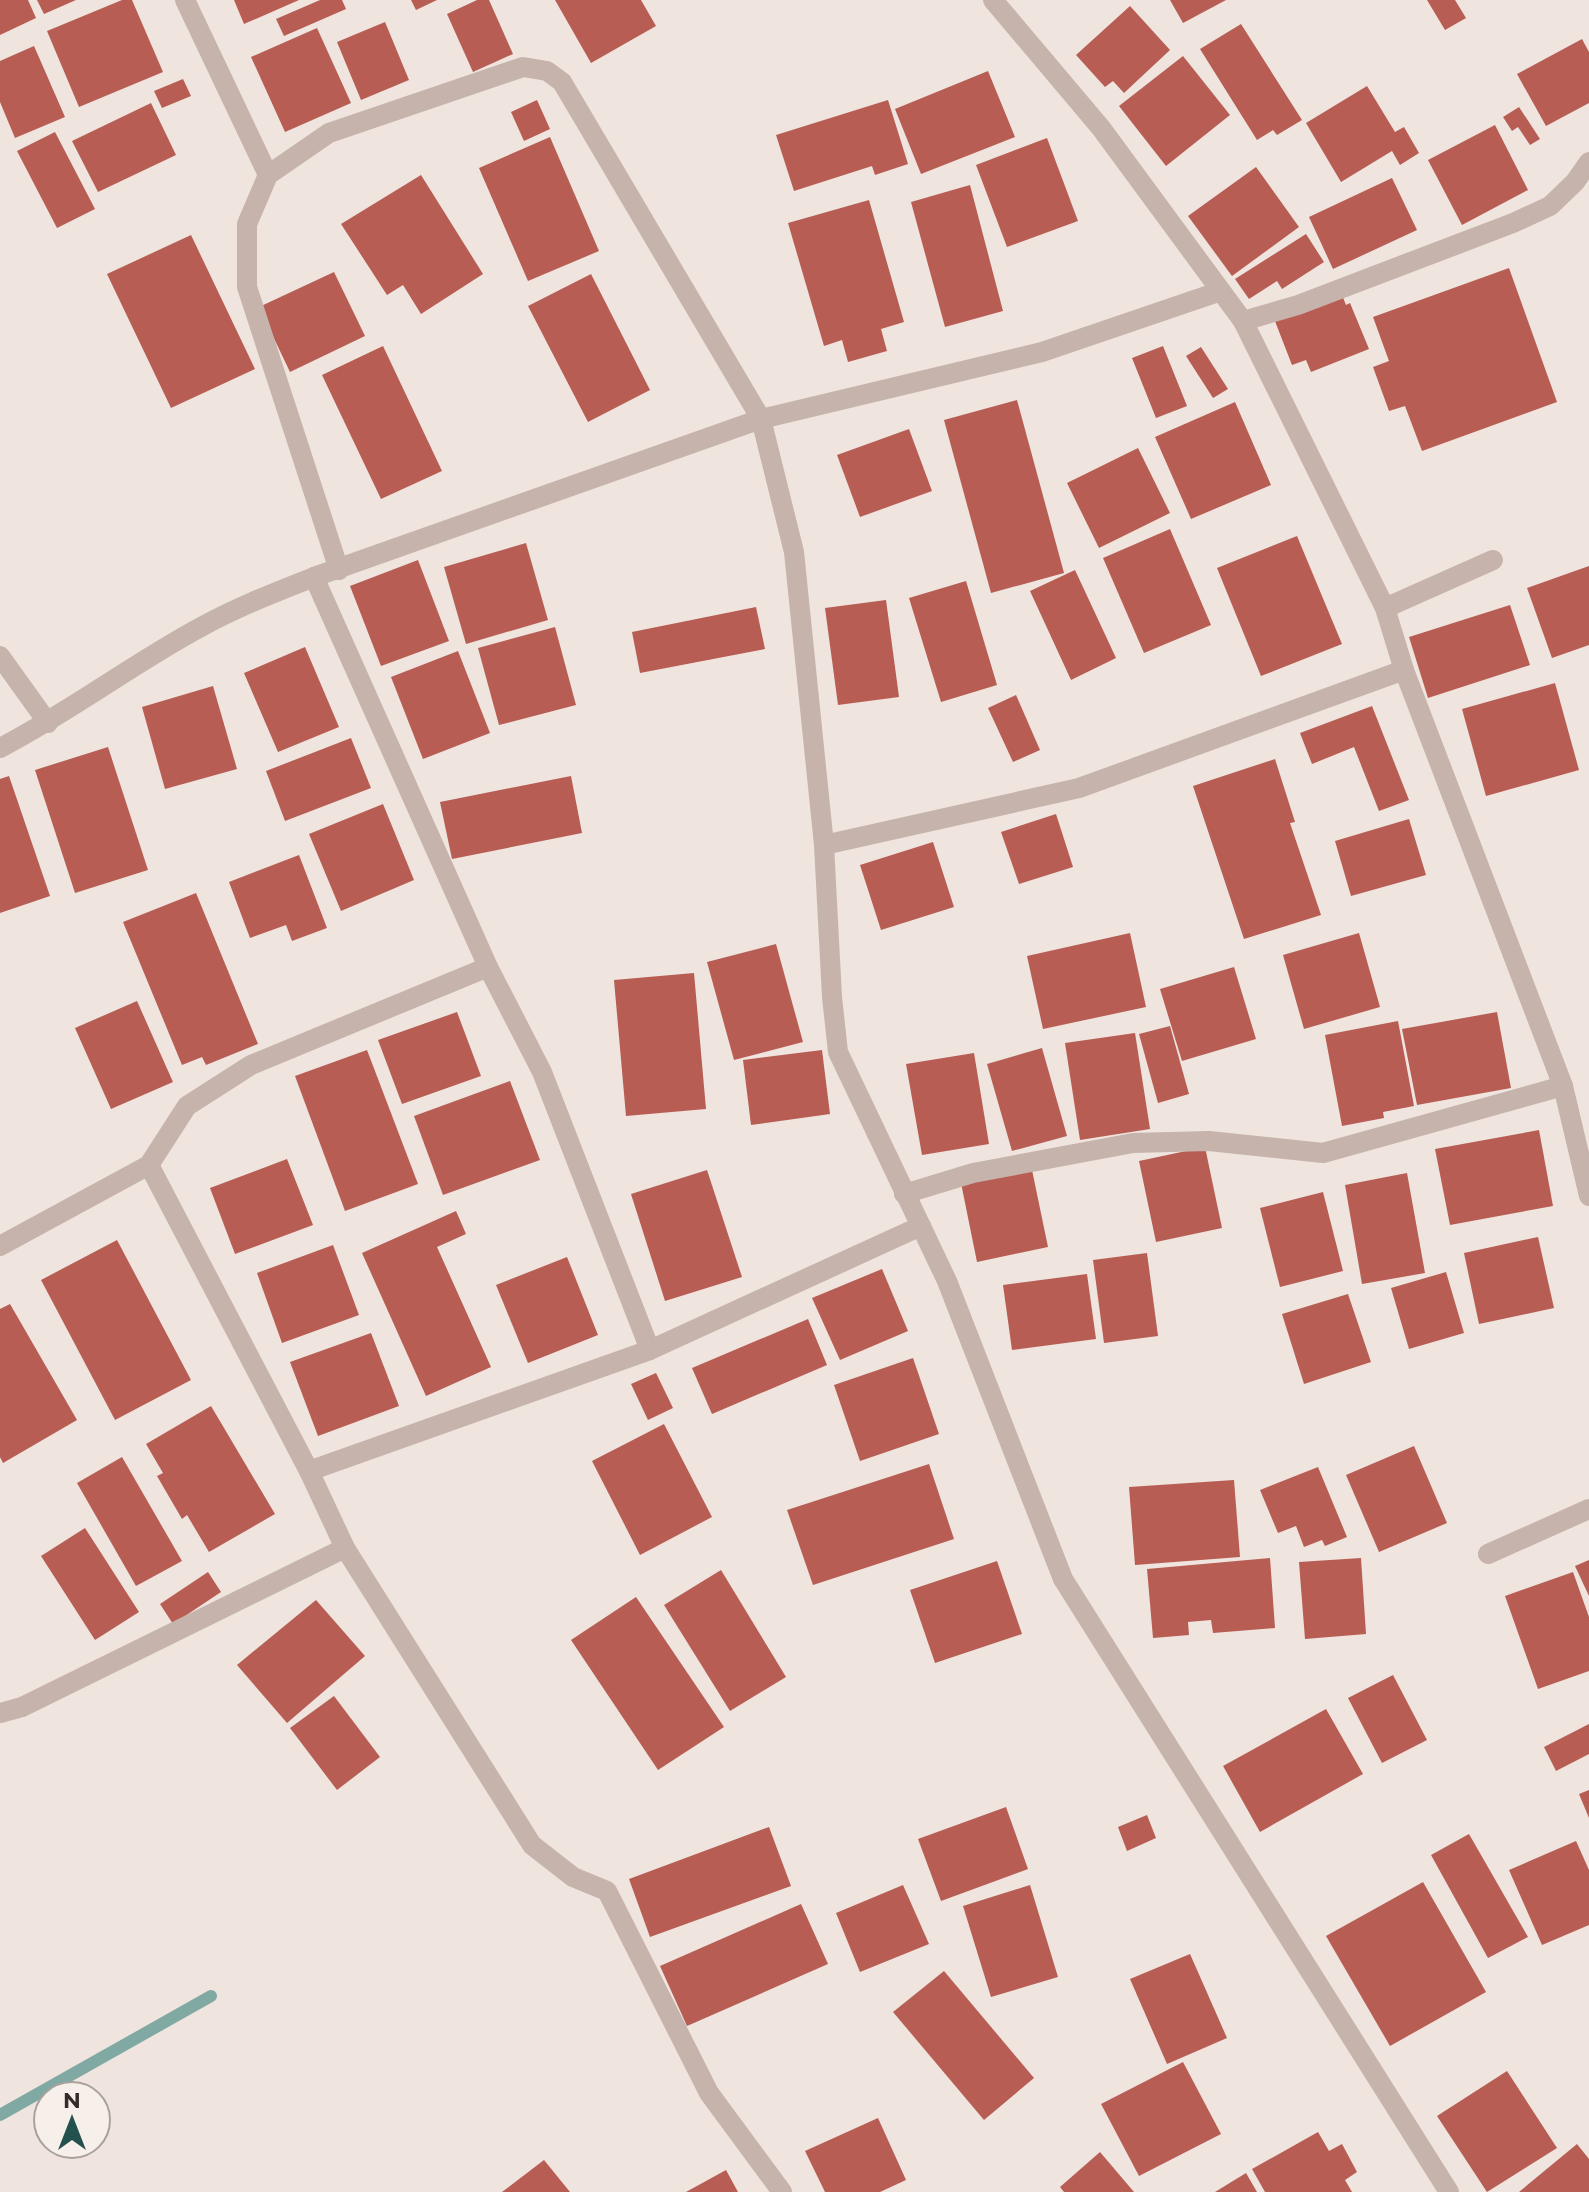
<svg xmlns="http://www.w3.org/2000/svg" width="1589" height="2192" viewBox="0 0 1589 2192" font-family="Montserrat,sans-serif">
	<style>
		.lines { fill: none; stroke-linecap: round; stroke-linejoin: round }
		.stream { stroke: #80a9a4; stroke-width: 12 }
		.building { fill: #b75d54 }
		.minor { stroke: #c6b3ab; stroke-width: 20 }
	</style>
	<rect width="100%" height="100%" fill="#efe4de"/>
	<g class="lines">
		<!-- stream -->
		<path class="stream" d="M0,2115L211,1996"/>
	</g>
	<!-- building -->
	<g class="building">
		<path d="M0,0H28L36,18L0,35Z"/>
		<path d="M37,0H76L44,14Z"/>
		<path d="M122,0H132L163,72L79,107L47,31Z"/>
		<path d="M234,0H299L244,24Z"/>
		<path d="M320,0H342L346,9L284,36L276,19Z"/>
		<path d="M411,0H437L416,10Z"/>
		<path d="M477,0H489L513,54L473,72L447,14Z"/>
		<path d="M555,0H641L656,26L591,63Z"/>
		<path d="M1170,0H1226L1183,23Z"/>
		<path d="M1427,0H1455L1466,18L1445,30Z"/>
		<path d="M1130,6L1170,50L1124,93L1113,81L1105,87L1076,55Z"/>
		<path d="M385,22L409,80L361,100L337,42Z"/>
		<path d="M1241,24L1302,120L1277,135L1273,130L1257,140L1200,49Z"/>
		<path d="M317,28L351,103L285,132L251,57Z"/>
		<path d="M1582,39L1589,52V103L1546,126L1517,74Z"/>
		<path d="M34,46L65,117L15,138L0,102V61Z"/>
		<path d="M1183,56L1230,115L1166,166L1119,106Z"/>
		<path d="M988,71L1015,137L921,174L895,109Z"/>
		<path d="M183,79L191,96L162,108L154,91Z"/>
		<path d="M1367,86L1395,132L1404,127L1419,153L1400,165L1392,151L1341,182L1306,123Z"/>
		<path d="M537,100L550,129L524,141L511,112Z"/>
		<path d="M888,100L908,164L875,175L872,166L794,191L776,135Z"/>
		<path d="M151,103L176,155L98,192L72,141Z"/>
		<path d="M1519,107L1540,139L1530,145L1518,127L1512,131L1503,117Z"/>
		<path d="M1495,125L1528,190L1462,225L1428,160Z"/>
		<path d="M55,132L95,209L57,228L17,151Z"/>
		<path d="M550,137L599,251L528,281L479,168Z"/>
		<path d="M1047,138L1078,221L1007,247L976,165Z"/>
		<path d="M1256,167L1299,227L1232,276L1188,216Z"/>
		<path d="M421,175L483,274L421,314L403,285L387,295L341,224Z"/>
		<path d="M1392,178L1417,230L1333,269L1309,217Z"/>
		<path d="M970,185L1003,311L945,327L911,202Z"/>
		<path d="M869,200L904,322L881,329L887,351L848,362L842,340L824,346L788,223Z"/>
		<path d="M1306,234L1324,262L1282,289L1277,281L1249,299L1235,279Z"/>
		<path d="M191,235L255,369L171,408L107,274Z"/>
		<path d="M1509,268L1557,402L1422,451L1405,406L1389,411L1373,367L1389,361L1373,317Z"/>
		<path d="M334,272L365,336L290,372L259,307Z"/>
		<path d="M591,274L650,390L588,422L528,306Z"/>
		<path d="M1340,290L1346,305L1350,303L1369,349L1311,372L1306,360L1292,365L1273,316Z"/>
		<path d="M383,346L442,471L381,499L322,375Z"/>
		<path d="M1163,346L1187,406L1156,418L1132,358Z"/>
		<path d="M1201,347L1228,389L1213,398L1186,356Z"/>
		<path d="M1017,400L1064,573L991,593L944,420Z"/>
		<path d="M1235,402L1271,485L1191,519L1155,437Z"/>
		<path d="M909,429L932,491L860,517L837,455Z"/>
		<path d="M1138,448L1170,513L1099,548L1067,483Z"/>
		<path d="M1170,529L1211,625L1144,653L1103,558Z"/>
		<path d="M1297,536L1342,644L1261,676L1217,568Z"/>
		<path d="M526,543L548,620L466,644L444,567Z"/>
		<path d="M418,560L449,641L381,666L350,586Z"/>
		<path d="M1589,566V645L1552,658L1527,588Z"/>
		<path d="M1075,570L1116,658L1071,680L1030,591Z"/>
		<path d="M966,581L997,685L941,702L909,598Z"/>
		<path d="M886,600L899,697L838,705L825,608Z"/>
		<path d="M1510,605L1530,665L1428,698L1409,637Z"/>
		<path d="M756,607L765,649L640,673L632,632Z"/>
		<path d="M555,627L576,705L499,725L478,648Z"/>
		<path d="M305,647L339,727L278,752L244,673Z"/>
		<path d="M458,651L490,733L423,759L391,677Z"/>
		<path d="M1555,683L1579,770L1486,796L1462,709Z"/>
		<path d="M213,686L237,769L165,789L142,707Z"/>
		<path d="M1016,695L1040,750L1013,762L988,708Z"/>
		<path d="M1372,706L1409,800L1379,811L1354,747L1312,764L1300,733Z"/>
		<path d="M351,738L371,788L285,821L266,771Z"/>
		<path d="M108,747L148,870L75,893L35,770Z"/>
		<path d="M1275,759L1295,822L1290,823L1321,915L1244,939L1193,786Z"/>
		<path d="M9,776L50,896L0,913V779Z"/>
		<path d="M571,776L582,833L452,859L440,802Z"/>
		<path d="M383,804L414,880L341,911L309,834Z"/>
		<path d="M1056,814L1073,867L1019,884L1001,832Z"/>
		<path d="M1409,819L1426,875L1351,896L1335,841Z"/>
		<path d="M933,842L954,907L881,930L860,865Z"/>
		<path d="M299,855L327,928L292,941L286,925L250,938L229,882Z"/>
		<path d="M196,893L258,1044L206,1065L202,1057L182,1065L123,922Z"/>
		<path d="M1130,933L1146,1007L1043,1029L1027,956Z"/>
		<path d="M1359,933L1380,1007L1304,1029L1283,955Z"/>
		<path d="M776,944L803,1042L734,1060L707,962Z"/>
		<path d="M1234,967L1256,1039L1182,1061L1160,989Z"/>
		<path d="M694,973L706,1109L626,1116L614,980Z"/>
		<path d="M137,1001L173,1082L111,1109L75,1028Z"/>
		<path d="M457,1012L481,1076L402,1104L378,1040Z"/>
		<path d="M1497,1012L1511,1088L1417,1105L1402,1029Z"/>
		<path d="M1398,1021L1414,1106L1383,1112L1384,1118L1342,1126L1325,1035Z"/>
		<path d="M1170,1026L1189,1094L1158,1103L1139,1034Z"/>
		<path d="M1135,1033L1150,1129L1080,1140L1065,1043Z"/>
		<path d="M1042,1048L1067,1136L1012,1151L987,1064Z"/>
		<path d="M367,1050L418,1184L345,1211L295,1076Z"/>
		<path d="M822,1050L830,1114L751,1125L743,1060Z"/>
		<path d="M974,1053L989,1144L922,1155L906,1064Z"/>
		<path d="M510,1081L540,1160L443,1195L414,1116Z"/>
		<path d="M1539,1130L1553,1206L1450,1225L1435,1149Z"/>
		<path d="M1205,1147L1222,1228L1156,1242L1139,1161Z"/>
		<path d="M287,1159L313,1225L235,1254L210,1188Z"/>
		<path d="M707,1170L742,1277L665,1301L631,1194Z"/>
		<path d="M1032,1170L1048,1247L977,1262L961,1183Z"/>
		<path d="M1407,1173L1425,1273L1362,1284L1345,1185Z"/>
		<path d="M1323,1192L1343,1271L1280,1287L1260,1208Z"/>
		<path d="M456,1211L466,1234L437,1247L491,1367L426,1396L362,1253Z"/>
		<path d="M1538,1237L1554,1308L1479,1324L1464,1253Z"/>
		<path d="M117,1240L191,1380L115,1420L41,1280Z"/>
		<path d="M333,1245L359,1315L282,1343L257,1273Z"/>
		<path d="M1147,1253L1158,1336L1104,1343L1093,1260Z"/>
		<path d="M567,1257L598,1335L528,1363L496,1285Z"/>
		<path d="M882,1269L908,1331L840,1360L812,1298Z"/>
		<path d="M1446,1272L1464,1333L1409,1349L1391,1288Z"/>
		<path d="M1087,1274L1096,1339L1012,1350L1003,1285Z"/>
		<path d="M1348,1294L1371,1362L1304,1384L1282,1314Z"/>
		<path d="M10,1304L77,1420L3,1463L0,1457V1309Z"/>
		<path d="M808,1319L827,1365L712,1414L692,1368Z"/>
		<path d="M371,1333L399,1406L318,1436L290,1362Z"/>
		<path d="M913,1358L939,1434L860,1461L834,1385Z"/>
		<path d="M656,1373L673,1408L648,1420L631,1384Z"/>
		<path d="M211,1406L275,1514L209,1552L187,1515L182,1519L157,1476L163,1473L146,1444Z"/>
		<path d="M664,1424L712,1517L640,1555L592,1461Z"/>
		<path d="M1414,1446L1447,1523L1379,1552L1346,1475Z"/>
		<path d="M122,1457L182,1561L136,1586L77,1483Z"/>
		<path d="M929,1464L954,1539L813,1585L787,1510Z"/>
		<path d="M1318,1467L1347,1537L1325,1546L1322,1540L1304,1547L1296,1526L1278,1533L1260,1490Z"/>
		<path d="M1234,1480L1240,1557L1135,1565L1129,1487Z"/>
		<path d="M85,1528L139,1612L95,1640L41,1556Z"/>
		<path d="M1270,1558L1275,1628L1213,1633L1211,1620L1188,1622L1189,1635L1153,1638L1147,1569Z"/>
		<path d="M1361,1558L1366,1634L1305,1639L1299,1562Z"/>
		<path d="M1589,1560V1596L1575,1566Z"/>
		<path d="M997,1561L1022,1634L935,1663L910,1590Z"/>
		<path d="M721,1570L786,1677L730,1711L664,1605Z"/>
		<path d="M208,1572L221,1592L173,1624L160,1604Z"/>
		<path d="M1573,1572L1589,1617V1671L1538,1689L1505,1596Z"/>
		<path d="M636,1597L724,1727L658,1770L571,1640Z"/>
		<path d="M316,1600L365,1656L287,1723L237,1665Z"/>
		<path d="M1393,1675L1427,1740L1382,1763L1348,1698Z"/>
		<path d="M334,1696L380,1757L337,1790L290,1728Z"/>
		<path d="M1326,1709L1363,1774L1260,1832L1223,1766Z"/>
		<path d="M1589,1724V1754L1556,1771L1544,1747Z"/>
		<path d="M1589,1790V1818L1579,1794Z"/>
		<path d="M1006,1807L1028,1869L941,1901L918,1839Z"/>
		<path d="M1147,1815L1156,1838L1127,1851L1118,1827Z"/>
		<path d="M769,1827L791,1886L650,1937L629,1879Z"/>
		<path d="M1469,1834L1528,1937L1488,1958L1431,1855Z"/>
		<path d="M1576,1841L1589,1870V1925L1542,1945L1509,1870Z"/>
		<path d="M1423,1882L1486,1992L1390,2046L1326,1936Z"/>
		<path d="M903,1885L929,1944L860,1972L836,1913Z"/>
		<path d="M1030,1885L1058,1977L991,1997L963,1906Z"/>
		<path d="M801,1904L828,1964L687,2026L660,1966Z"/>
		<path d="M1190,1954L1227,2038L1167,2064L1130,1979Z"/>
		<path d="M944,1971L1034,2078L984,2120L893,2012Z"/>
		<path d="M1183,2062L1221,2134L1139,2176L1101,2104Z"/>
		<path d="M1507,2071L1557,2148L1487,2192L1437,2116Z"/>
		<path d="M878,2118L906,2180L880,2192H825L805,2151Z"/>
		<path d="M1318,2132L1329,2151L1342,2144L1357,2172L1345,2180L1352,2192H1265L1252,2169Z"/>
		<path d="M1577,2144L1589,2159V2192H1519Z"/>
		<path d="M1100,2152L1134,2192H1064L1060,2187Z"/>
		<path d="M544,2160L570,2192H502Z"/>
		<path d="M726,2170L738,2192H686Z"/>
		<path d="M1246,2173L1257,2192H1215Z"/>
	</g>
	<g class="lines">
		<!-- minor -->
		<g class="minor">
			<path d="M185,0L268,175"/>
			<path d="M993,0L1101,128L1243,321L1385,608L1404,670L1563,1086L1589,1196"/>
			<path d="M1243,321L1298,305L1513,223L1550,206L1575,182L1589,162"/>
			<path d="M339,570L247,287V224L268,175L329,133L523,67L547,71L562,82L761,419L794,552L824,845L832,997L838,1052L947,1281L1063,1579L1449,2192"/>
			<path d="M314,577L488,967L542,1072L650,1350"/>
			<path d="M1385,608L1493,560"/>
			<path d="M0,656L48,723"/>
			<path d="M0,748C70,712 132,664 201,627C237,607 276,592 314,577L761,419L1042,352L1221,291"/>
			<path d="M824,845L1079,788L1404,670"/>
			<path d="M149,1165L309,1471L345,1548L532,1845L573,1877L607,1891L709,2093L782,2192"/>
			<path d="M904,1194L973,1173L1133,1143L1209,1141L1323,1153L1563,1086"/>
			<path d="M0,1246L149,1165L187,1106L251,1065L488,967"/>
			<path d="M309,1471L650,1350L921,1226"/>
			<path d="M1488,1554L1589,1509"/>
			<path d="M0,1713L22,1707L345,1548"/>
		</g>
	</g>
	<!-- north arrow -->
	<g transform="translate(72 2120)"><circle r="38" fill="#f7efea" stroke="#a9a19d" stroke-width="2"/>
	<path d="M0-6L14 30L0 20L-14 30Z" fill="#24514d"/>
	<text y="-12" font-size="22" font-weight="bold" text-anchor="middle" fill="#352b29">N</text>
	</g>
</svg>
